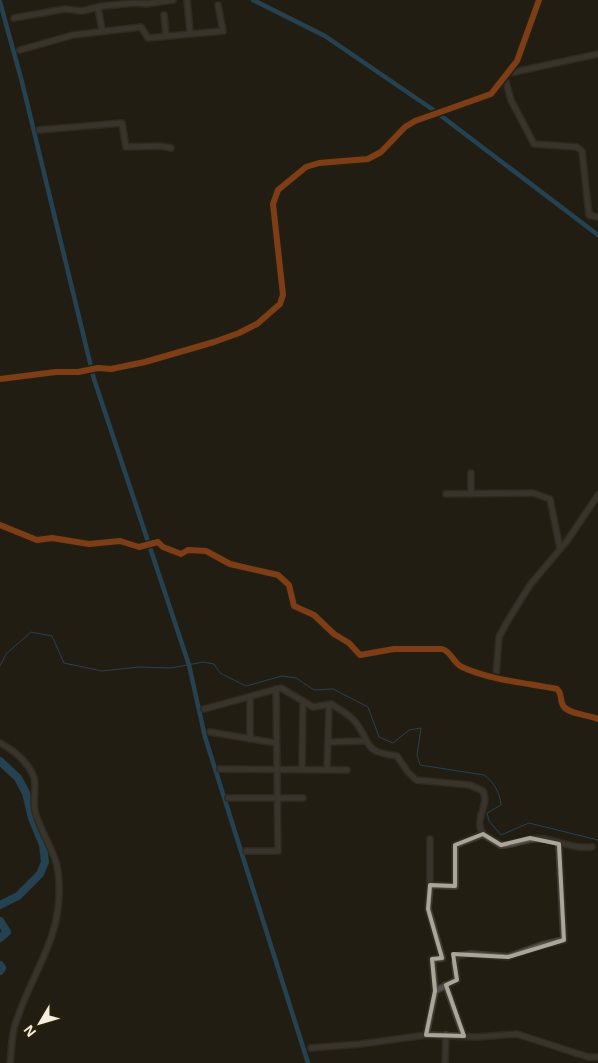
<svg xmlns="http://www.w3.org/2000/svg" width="598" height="1063" viewBox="0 0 598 1063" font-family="Arial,sans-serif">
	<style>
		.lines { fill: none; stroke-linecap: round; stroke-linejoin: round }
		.stream { stroke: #286fa0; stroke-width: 1 }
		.canal { stroke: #286fa0; stroke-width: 4.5 }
		.river { stroke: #286fa0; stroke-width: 8 }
		.minor-casing { stroke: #3f3a31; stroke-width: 8 }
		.minor { stroke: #53504c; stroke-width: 5 }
		.cycleway-casing { stroke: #29210c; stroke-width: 9 }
		.cycleway { stroke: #eb651d; stroke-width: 6 }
		.marked { fill: none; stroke: #aba699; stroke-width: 4; stroke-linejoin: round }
	</style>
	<rect width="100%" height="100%" fill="#231e12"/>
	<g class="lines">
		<!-- stream -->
		<path class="stream" d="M0,666L6,654L31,632L52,636L64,663L102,671L139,667L171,668L203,662L214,664L220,673L246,686L282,676L296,678L314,690L333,689L368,707L379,737L393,743L409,730L421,728L417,755L420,765L484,775C494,782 500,793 501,805L487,813L489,821L501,835L529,823L598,840"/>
		<!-- canal -->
		<g class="canal">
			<path d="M253,0L325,36L432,109L598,235"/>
			<path d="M0,2L22,82L94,379L189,665L205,737L308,1063"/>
		</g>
		<!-- river -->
		<g class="river">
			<path d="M0,761L18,778L26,793L32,818L43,845L45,862L40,874L18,896L0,905"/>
			<path d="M0,921L7,932L0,938"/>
			<path d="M0,965L2,968L0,971"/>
		</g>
		<!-- minor casing -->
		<g class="minor-casing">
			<g id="minor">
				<path d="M187,0L190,32"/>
				<path d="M98,7L102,31"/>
				<path d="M164,15L166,36"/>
				<path d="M14,18L65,9L82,11L102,6L135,3L146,4L173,0"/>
				<path d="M20,50L73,35L141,27L148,38L223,31L218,5"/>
				<path d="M510,73L598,54"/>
				<path d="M505,78L511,100L534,144L577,147L582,151L589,215L598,217"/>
				<path d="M39,130L122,123L126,147L160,146L171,148"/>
				<path d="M0,379L56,372H78L98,368L111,369L145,362L214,342L239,333L257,324L280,304L283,295L273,204L278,190L306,167L319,163L368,159L381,152L405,127L415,121L491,94L517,61L539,0"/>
				<path d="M446,494L533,493L550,499L560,549"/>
				<path d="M471,494V473"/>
				<path d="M0,525L37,540L52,538L89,544L120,541L139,547L158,542L163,547L181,554L188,550L206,551L230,564L278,575L289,585L294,606L314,615L334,634L349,643L360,655L394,649H442C452,652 453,663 462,667C490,680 526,683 557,689C563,694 559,701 564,707C570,714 589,715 598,719"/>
				<path d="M496,676L499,637L507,622L530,585L567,541L598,495"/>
				<path d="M204,709L281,688L313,707L331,704C339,709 351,715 357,724C373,748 364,751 397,756L408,772L416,780L470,785L483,791C490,806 473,819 483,834"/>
				<path d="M210,732L276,743"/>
				<path d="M250,739V697"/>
				<path d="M328,742L365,741"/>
				<path d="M0,743C14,750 35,767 35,785C35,794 33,802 35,811C40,832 55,850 58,871C66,934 34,967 16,1022C11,1035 12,1049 10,1063"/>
				<path d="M220,769L347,770"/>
				<path d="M302,769L303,701"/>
				<path d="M327,770L329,705"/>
				<path d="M228,798H303"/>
				<path d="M246,851H278L276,689"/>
				<path d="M430,885V839"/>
				<path d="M446,985L464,1036"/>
				<path d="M435,991L432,959L442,958L428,909L430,885L455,886V845L483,834L501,845C516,845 529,836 545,839C562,842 574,849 592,847"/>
				<path d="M426,1035L435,991L457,980L455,963L457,956L471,954L508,957L542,945L564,940L559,844"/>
				<path d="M311,1048L361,1044L426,1035L477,1037L517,1034L588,1057H598"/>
				<path d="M445,1063L446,1035"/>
			</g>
		</g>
		<!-- minor -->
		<use href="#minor" class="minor"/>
		<!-- cycleway casing -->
		<g class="cycleway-casing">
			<g id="cycleway">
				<path d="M0,379L56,372H78L98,368L111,369L145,362L214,342L239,333L257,324L280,304L283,295L273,204L278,190L306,167L319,163L368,159L381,152L405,127L415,121L491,94L517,61L539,0"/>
				<path d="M0,525L37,540L52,538L89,544L120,541L139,547L158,542L163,547L181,554L188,550L206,551L230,564L278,575L289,585L294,606L314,615L334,634L349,643L360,655L394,649H442C452,652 453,663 462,667C490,680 526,683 557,689C563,694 559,701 564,707C570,714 589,715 598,719"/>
			</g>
		</g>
		<!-- cycleway -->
		<use href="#cycleway" class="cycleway"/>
	</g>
	<!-- marked area -->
	<path d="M0 0H598V1063H0ZM483,834L501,845L530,838L559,844L564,940L508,957L453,954L457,980L446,985L464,1036L426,1035L435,991L432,959L442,958L428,909L430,885L455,886V845Z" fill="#231e12" fill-opacity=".55" fill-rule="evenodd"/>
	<path class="marked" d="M483,834L501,845L530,838L559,844L564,940L508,957L453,954L457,980L446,985L464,1036L426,1035L435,991L432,959L442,958L428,909L430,885L455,886V845Z"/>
	<!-- north arrow -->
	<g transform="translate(40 1023) rotate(232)" stroke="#29210c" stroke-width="4" paint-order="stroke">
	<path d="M0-4L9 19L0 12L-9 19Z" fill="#f4efe2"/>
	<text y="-8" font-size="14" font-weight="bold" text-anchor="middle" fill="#f4efe2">N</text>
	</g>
</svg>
